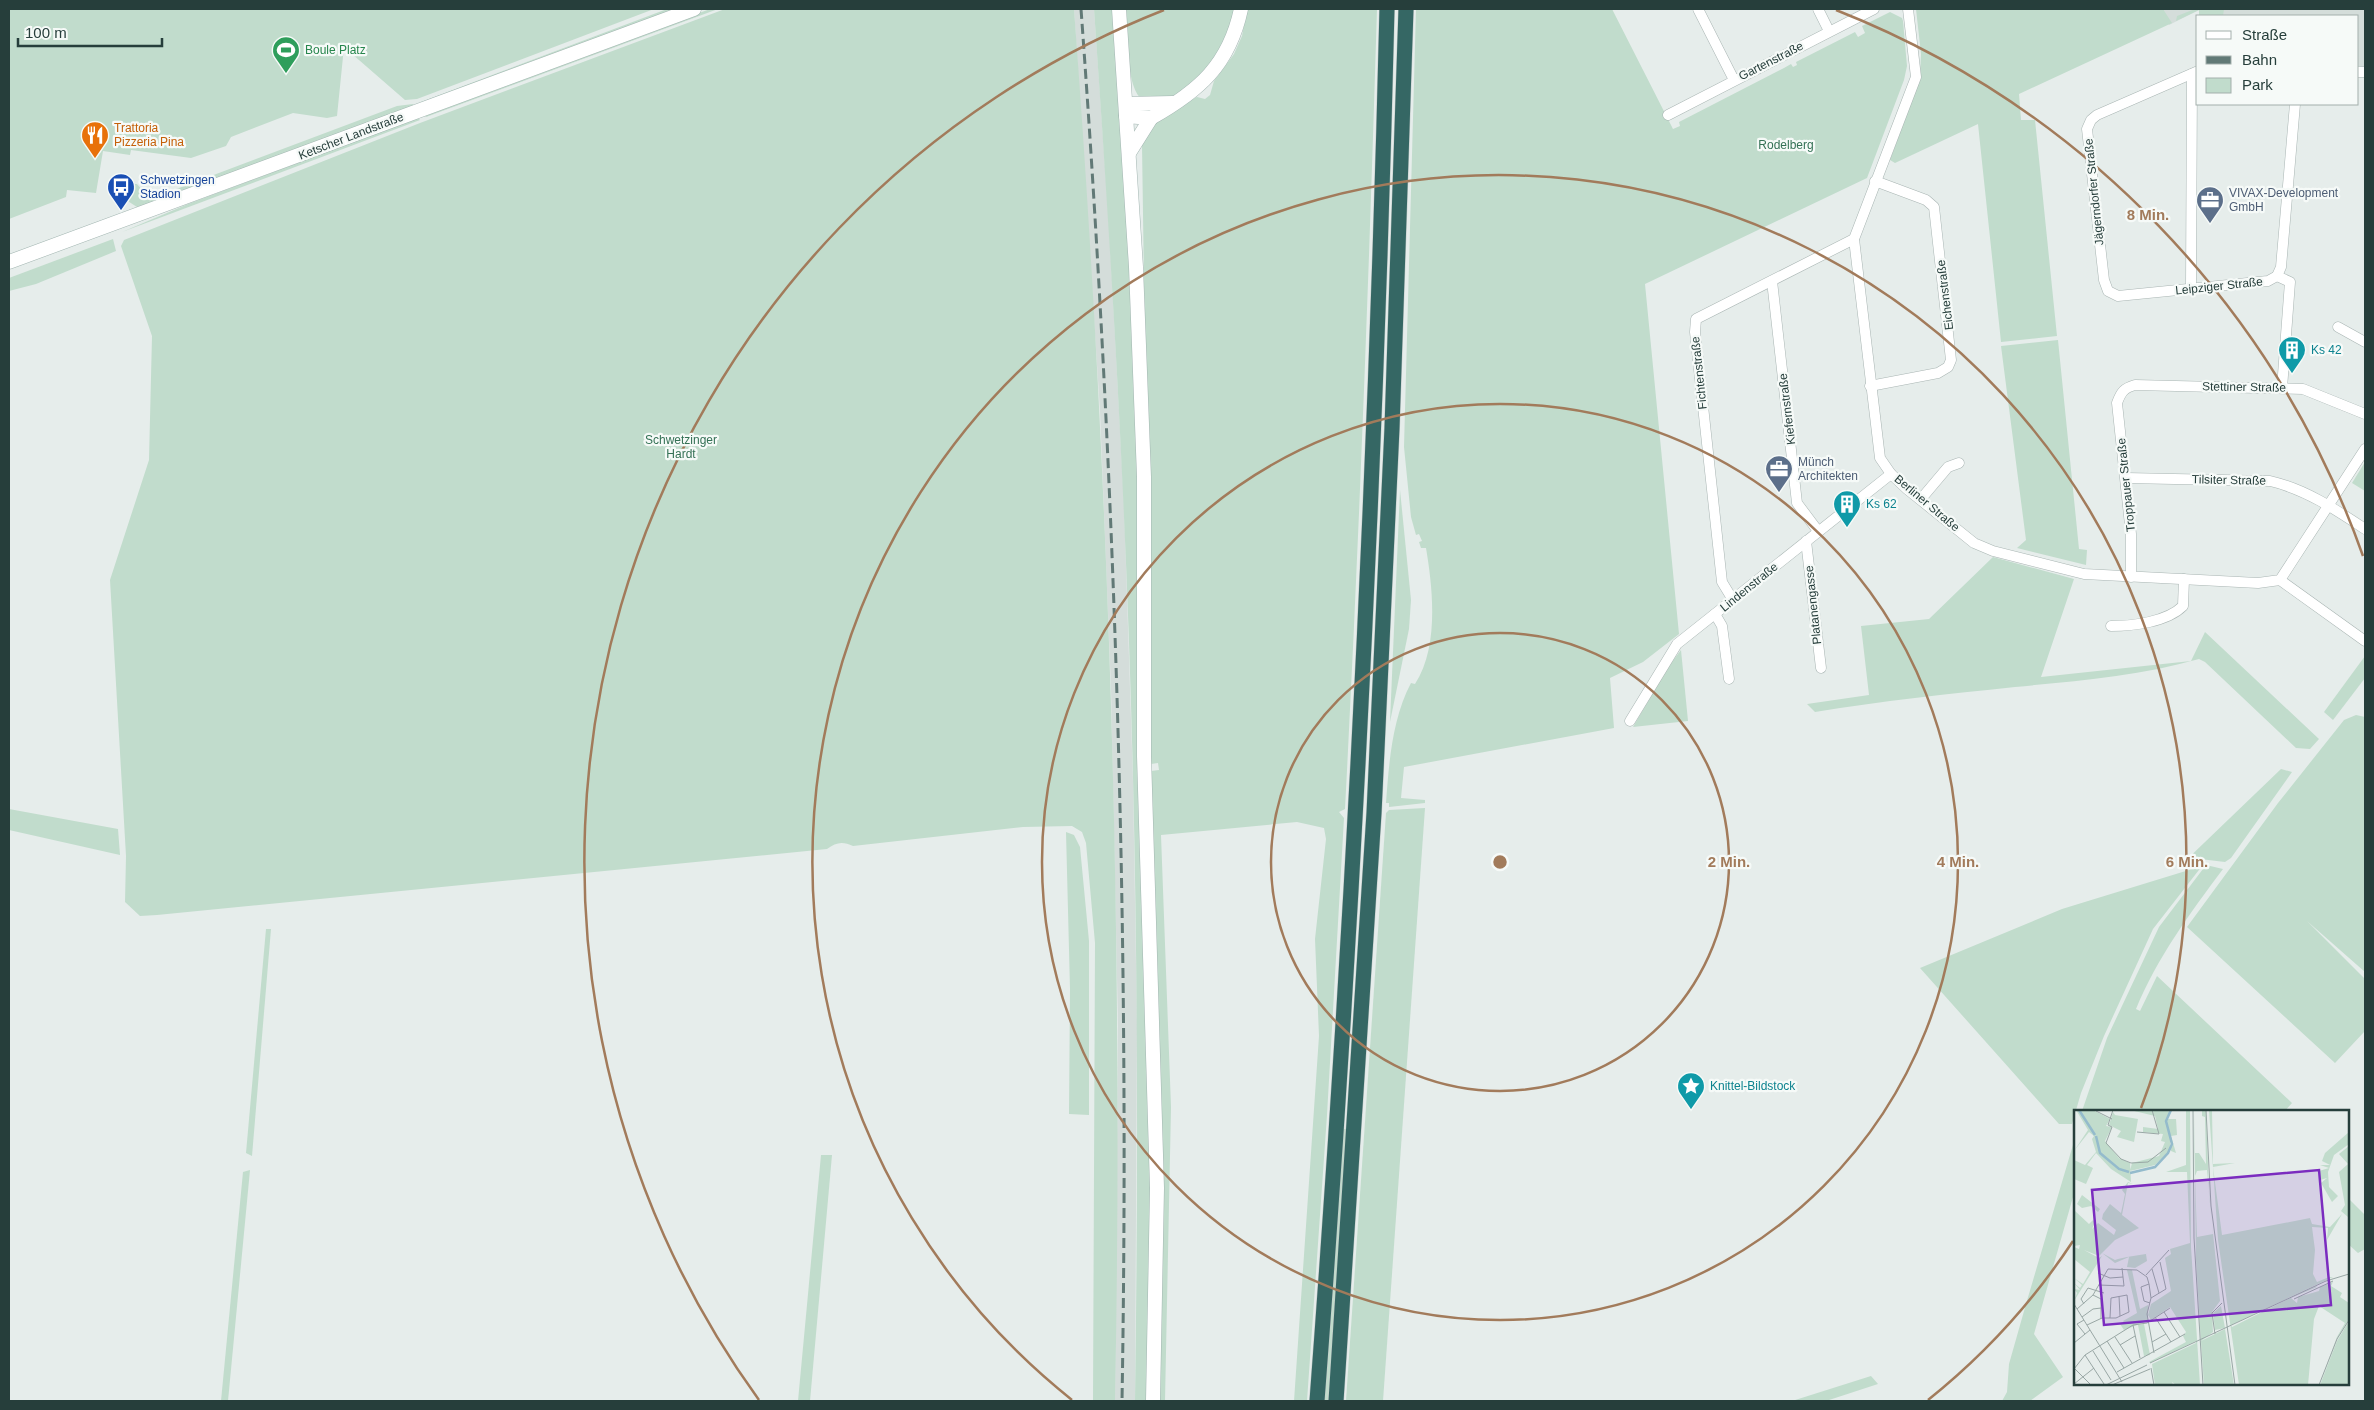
<svg xmlns="http://www.w3.org/2000/svg" width="2374" height="1410" viewBox="0 0 2374 1410" font-family="Helvetica,sans-serif">
	<style>
		.built { fill: #d4ddda }
		.green { fill: #c1dccc }
		.lines { fill: none; stroke-linecap: round; stroke-linejoin: round }
		.street-casing { stroke: #a9b5b3; stroke-width: 11 }
		.secondary-casing { stroke: #a2b5b1; stroke-width: 15 }
		.highway-casing { stroke: #c2c9c8; stroke-width: 16 }
		.street { stroke: #fff; stroke-width: 10 }
		.secondary { stroke: #fff; stroke-width: 14 }
		.highway { stroke: #356764; stroke-width: 15 }
		.rail { stroke: #617976; stroke-width: 3; stroke-dasharray: 10 5; stroke-linecap: butt }
		.ring { fill: none; stroke: #a27b5b; stroke-width: 2.5 }
		.labels { text-anchor: middle; dominant-baseline: central; stroke-width: 4.5; stroke-linejoin: round; paint-order: stroke }
		.leisure-label { font-size: 12px; fill: #27864d; stroke: #f6faf8; text-anchor: start }
		.street-label { font-size: 12px; fill: #263e3b; stroke: #f6faf8 }
		.food-label { font-size: 12px; fill: #c56008; stroke: #f6faf8; text-anchor: start }
		.park-label { font-size: 12px; fill: #347155; stroke: #f6faf8 }
		.transit-label { font-size: 12px; fill: #164399; stroke: #f6faf8; text-anchor: start }
		.service-label { font-size: 12px; fill: #4e5e75; stroke: #f6faf8; text-anchor: start }
		.culture-label { font-size: 12px; fill: #0d838f; stroke: #f6faf8; text-anchor: start }
		.inset-river { fill: none; stroke: #94bbcc; stroke-width: 2.5 }
		.inset-road { fill: none; stroke: #99a7a5; stroke-width: 1 }
		.view { fill: #7b2cbf; fill-opacity: 0.15; stroke: #7b2cbf; stroke-width: 2.5 }
		.inset-edge { fill: none; stroke: #263e3b; stroke-width: 2.5 }
		.centre { fill: #a27b5b; stroke: #f6faf8; stroke-width: 2.5 }
		.ring-label { font-size: 15px; text-anchor: middle; font-weight: bold; fill: #a27b5b; stroke: #f6faf8; stroke-width: 4.5; stroke-linejoin: round; paint-order: stroke }
	</style>
	<rect width="100%" height="100%" fill="#e6edeb"/>
	<!-- built -->
	<g class="built">
		<path d="M1074,9H1094L1109,224L1124,504L1133,781L1137,1025L1135,1401H1115L1118,1025L1111,689L1100,411Z"/>
		<path d="M2160,9H2365V67L2358,66V16H2199V10L2169,25Z"/>
	</g>
	<!-- green -->
	<g class="green">
		<path d="M9,9H654L417,99L405,100L344,47L337,116L327,118L293,113L231,137L226,146L191,158L131,150L130,155L103,151L96,193L67,190L66,197L9,219Z"/>
		<path d="M667,9H675L423,105L421,102Z"/>
		<path d="M710,9H718L426,117L424,115Z"/>
		<path d="M725,9H1074C1109,472 1124,937 1115,1401H1093L1095,943L1086,843L1082,832L1072,826L1023,827L853,846C843,841 836,842 827,849L157,915L140,916L125,902L126,856L110,580L149,460L152,336L121,246L124,240L420,123Z"/>
		<path d="M1094,9H1112L1135,352L1152,1164L1148,1401H1135C1138,1193 1138,986 1133,778C1127,521 1112,265 1094,9Z"/>
		<path d="M1126,9H1235C1229,40 1200,95 1163,98C1156,99 1148,98 1140,98C1125,80 1128,32 1126,9Z"/>
		<path d="M1247,9H1377C1369,276 1359,543 1345,809L1339,812L1344,818L1327,1115L1307,1401H1294L1319,1036L1315,939L1326,839L1324,828L1297,822L1161,835L1171,1107L1165,1401H1158L1151,771L1159,770L1158,763L1151,764L1142,145L1153,125L1163,118L1191,100L1197,97L1205,99L1210,95L1214,81L1234,54L1242,36Z"/>
		<path d="M1416,9H1612L1673,129L1680,126L1679,122L1784,68L1791,64L1793,67L1797,65L1796,62L1855,32L1858,37L1865,33L1862,26L1890,12L1902,18L1903,21L1907,66L1904,80L1867,178L1645,284L1679,634L1643,662L1610,678L1614,728L1404,767L1401,798L1425,800V803L1389,807V803H1386C1389,763 1392,719 1411,683L1415,684C1439,647 1433,589 1426,548H1421L1419,542L1422,541L1419,534L1416,535L1411,517L1404,447Z"/>
		<path d="M1916,9H2163L2172,23L2019,94L2021,120H2035L2057,336L2001,342L1978,124L1895,163L1890,160L1920,77L1921,54Z"/>
		<path d="M2195,9H2224L2223,16H2199V10L2176,21L2177,16Z"/>
		<path d="M413,104L414,107L170,197L137,207L123,198L124,187L129,184H137L150,199L397,106Z"/>
		<path d="M418,118L420,120L122,232L188,204Z"/>
		<path d="M113,239L116,251L36,284L9,291V278Z"/>
		<path d="M2058,340L2079,549L2087,550L2086,565L2017,548L2026,540L2001,346Z"/>
		<path d="M2365,462V491L2352,483Z"/>
		<path d="M1400,490L1411,600L1409,629L1390,722Z"/>
		<path d="M1993,557L2074,579L2041,677L2191,661L2205,632L2319,739L2310,749L2296,748L2205,662L2199,659C2139,676 2077,681 2015,687C1948,694 1882,701 1815,712L1807,704L1869,695L1861,626L1929,619Z"/>
		<path d="M1681,650L1688,721L1633,727L1668,667Z"/>
		<path d="M2365,656V678L2333,720L2324,712Z"/>
		<path d="M2356,715L2365,717V972L2307,921L2365,979V1031L2335,1063L2187,927L2278,803L2344,720Z"/>
		<path d="M2281,769L2292,772L2231,858L2225,862L2200,859L2179,867Z"/>
		<path d="M1425,808L1383,1401H1346L1386,813L1389,810Z"/>
		<path d="M9,809L118,829L120,855L9,830Z"/>
		<path d="M1066,832L1074,835L1080,847L1089,941V1115L1069,1114L1070,989Z"/>
		<path d="M2206,865L2223,869C2190,913 2157,958 2136,1009L2140,1011L2157,976L2292,1103L2285,1111H2082L2107,1038L2159,927Z"/>
		<path d="M2202,866L2153,929L2104,1036L2081,1093L2072,1124H2059L1920,968L2062,909Z"/>
		<path d="M266,929H271L252,1156L246,1153Z"/>
		<path d="M1343,1129H1348L1329,1401H1323Z"/>
		<path d="M2075,1138V1190L2034,1334L2063,1377L2030,1401H2002L2007,1392L2009,1364L2026,1304Z"/>
		<path d="M821,1155H832L810,1401H798Z"/>
		<path d="M250,1170L228,1401H221L243,1172Z"/>
		<path d="M2348,1198L2365,1215V1249L2358,1253L2348,1244Z"/>
		<path d="M1871,1376L1878,1384L1826,1401H1792Z"/>
	</g>
	<g class="lines">
		<!-- street casing -->
		<g class="street-casing">
			<g id="street">
				<path d="M1698,9L1734,80"/>
				<path d="M1818,9L1829,31"/>
				<path d="M1908,9L1916,77L1854,239L1880,458L1891,474L1907,489L1974,543L1993,551L2084,574L2258,583L2280,580L2365,449"/>
				<path d="M2198,71L2097,115L2091,120L2087,129L2104,280L2108,291L2118,296L2268,281L2277,276L2281,267L2295,104"/>
				<path d="M2358,72H2365"/>
				<path d="M1668,115L1874,9"/>
				<path d="M2277,276L2290,282L2282,388"/>
				<path d="M1772,281L1797,503L1818,531"/>
				<path d="M2191,289L2192,74"/>
				<path d="M2338,327L2365,342"/>
				<path d="M1870,386L1938,373L1948,367L1951,360L1934,207L1926,200L1875,181"/>
				<path d="M2126,478L2270,481C2305,489 2335,509 2365,529"/>
				<path d="M1921,499L1948,467L1959,463"/>
				<path d="M1806,541L1821,668"/>
				<path d="M2131,577V534L2117,403C2121,392 2124,388 2135,385L2303,389L2365,414"/>
				<path d="M2280,580L2365,641"/>
				<path d="M1733,600L1722,582L1695,332L1696,319L1854,239"/>
				<path d="M1715,614L1722,626L1729,679"/>
				<path d="M2111,626C2133,626 2167,622 2183,606L2184,579"/>
				<path d="M1630,721L1677,644L1891,474"/>
			</g>
		</g>
		<!-- secondary casing -->
		<g class="secondary-casing">
			<g id="secondary">
				<path d="M1119,9L1136,267L1144,477V756L1157,1188L1153,1401"/>
				<path d="M1126,104L1173,103"/>
				<path d="M1126,116L1151,118C1199,91 1229,65 1241,9"/>
				<path d="M1129,153L1151,118"/>
				<path d="M9,262L694,9"/>
			</g>
		</g>
		<!-- highway casing -->
		<g class="highway-casing">
			<g id="highway">
				<path d="M1317,1401C1352,938 1376,473 1387,9"/>
				<path d="M1336,1401L1374,813L1392,428L1406,9"/>
			</g>
		</g>
		<!-- street -->
		<use href="#street" class="street"/>
		<!-- secondary -->
		<use href="#secondary" class="secondary"/>
		<!-- highway -->
		<use href="#highway" class="highway"/>
		<!-- rail -->
		<path class="rail" d="M1081,9C1115,472 1130,937 1122,1401"/>
	</g>
	<!-- distance rings -->
	<g class="ring">
		<circle cx="1500" cy="862" r="229"/>
		<circle cx="1500" cy="862" r="458"/>
		<path d="M2073 1241A687 687 0 0 1 1928 1400M1072 1400A687 687 0 1 1 2141 1108"/>
		<path d="M759 1400A916 916 0 0 1 1164 10M1836 10A916 916 0 0 1 2363 556"/>
	</g>
	<!-- icons -->
	<defs>
		<g id="stadium-pin" transform="scale(1.4375)"><path d="M0 17L-7.5 6A9.5 9.5 0 1 1 7.5 6Z" fill="#2e9e5b" stroke="#f6faf8"/><path d="M0-5a6.5 5 0 1 0 0 10a6.5 5 0 1 0 0-10ZM-3.5-1.8h7v3.6h-7Z" fill="#fff"/></g>
		<g id="restaurant-pin" transform="scale(1.4375)"><path d="M0 17L-7.5 6A9.5 9.5 0 1 1 7.5 6Z" fill="#e8710a" stroke="#f6faf8"/><path d="M-5-6h1v4h1v-4h1v4h1v-4h1v5L-1.5 .5V6h-2V.5L-5-1ZM5-6V6H3V1.5H1.5Q1.5-4 5-6Z" fill="#fff"/></g>
		<g id="bus-pin" transform="scale(1.4375)"><path d="M0 17L-7.5 6A9.5 9.5 0 1 1 7.5 6Z" fill="#1a4fb4" stroke="#f6faf8"/><path d="M-5-6H5V4H4V6H2V4H-2V6H-4V4H-5ZM-3.5-4V0h7V-4ZM-3.5 1.2v1.5H-2V1.2ZM2 1.2v1.5H3.5V1.2Z" fill="#fff"/></g>
		<g id="office-pin" transform="scale(1.4375)"><path d="M0 17L-7.5 6A9.5 9.5 0 1 1 7.5 6Z" fill="#5c6f8a" stroke="#f6faf8"/><path d="M-6-3h4V-5.5h4V-3h4V5H-6ZM-1-4.5V-3h2v-1.5ZM-6 0V1H6V0Z" fill="#fff"/></g>
		<g id="building-pin" transform="scale(1.4375)"><path d="M0 17L-7.5 6A9.5 9.5 0 1 1 7.5 6Z" fill="#0f9aa8" stroke="#f6faf8"/><path d="M-4-6H4V6H1V3H-1V6H-4ZM-2.5-4.3h1.7v1.8h-1.7ZM.8-4.3h1.7v1.8H.8ZM-2.5-1h1.7V.8h-1.7ZM.8-1h1.7V.8H.8Z" fill="#fff"/></g>
		<g id="sight-pin" transform="scale(1.4375)"><path d="M0 17L-7.5 6A9.5 9.5 0 1 1 7.5 6Z" fill="#0f9aa8" stroke="#f6faf8"/><path d="M0-6L1.8-2.2L6-1.7L2.9 1.2L3.7 5.4L0 3.3L-3.7 5.4L-2.9 1.2L-6-1.7L-1.8-2.2Z" fill="#fff"/></g>
	</defs>
	<g fill-rule="evenodd">
		<use href="#stadium-pin" x="286" y="50"/>
		<use href="#restaurant-pin" x="95" y="135"/>
		<use href="#bus-pin" x="121" y="187"/>
		<use href="#office-pin" x="2210" y="200"/>
		<use href="#building-pin" x="2292" y="350"/>
		<use href="#office-pin" x="1779" y="469"/>
		<use href="#building-pin" x="1847" y="504"/>
		<use href="#sight-pin" x="1691" y="1086"/>
	</g>
	<g class="labels">
		<!-- leisure labels -->
		<g class="leisure-label">
			<text x="305" y="50">Boule Platz</text>
		</g>
		<!-- street labels -->
		<g class="street-label">
			<text transform="translate(1771 61) rotate(-27)">Gartenstraße</text>
			<text transform="translate(351 136) rotate(-21)">Ketscher Landstraße</text>
			<text transform="translate(2094 192) rotate(-96)">Jägerndorfer Straße</text>
			<text transform="translate(2219 286) rotate(-6)">Leipziger Straße</text>
			<text transform="translate(1945 295) rotate(-97)">Eichenstraße</text>
			<text transform="translate(1699 373) rotate(-96)">Fichtenstraße</text>
			<text transform="translate(2244 387) rotate(1)">Stettiner Straße</text>
			<text transform="translate(1787 409) rotate(-97)">Kiefernstraße</text>
			<text transform="translate(2229 480) rotate(1)">Tilsiter Straße</text>
			<text transform="translate(2126 485) rotate(-96)">Troppauer Straße</text>
			<text transform="translate(1927 503) rotate(40)">Berliner Straße</text>
			<text transform="translate(1749 587) rotate(-39)">Lindenstraße</text>
			<text transform="translate(1813 605) rotate(-96)">Platanengasse</text>
		</g>
		<!-- food labels -->
		<g class="food-label">
			<text x="114" y="128">Trattoria<tspan x="114" dy="14">Pizzeria Pina</tspan></text>
		</g>
		<!-- park labels -->
		<g class="park-label">
			<text x="1786" y="145">Rodelberg</text>
			<text x="681" y="440">Schwetzinger<tspan x="681" dy="14">Hardt</tspan></text>
		</g>
		<!-- transit labels -->
		<g class="transit-label">
			<text x="140" y="180">Schwetzingen<tspan x="140" dy="14">Stadion</tspan></text>
		</g>
		<!-- service labels -->
		<g class="service-label">
			<text x="2229" y="193">VIVAX-Development<tspan x="2229" dy="14">GmbH</tspan></text>
			<text x="1798" y="462">Münch<tspan x="1798" dy="14">Architekten</tspan></text>
		</g>
		<!-- culture labels -->
		<g class="culture-label">
			<text x="2311" y="350">Ks 42</text>
			<text x="1866" y="504">Ks 62</text>
			<text x="1710" y="1086">Knittel-Bildstock</text>
		</g>
	</g>
	<!-- overview -->
	<g transform="translate(2074 1110)">
		<rect width="275" height="275" fill="#e6edeb"/>
		<path d="M2,0H19L36,9L32,16L38,17L31,31L45,48L56,53L57,72L37,59L22,43L13,55L19,58L12,74L0,69V50L11,55L22,42L18,29L20,26L15,22L0,41L14,20ZM56,0H98L93,9H102L103,25L97,26L102,43L97,41L96,25V40L81,55L56,61L58,53L85,46L91,32L87,31L89,24L69,22V17L84,19L81,6ZM112,0H116L117,137L126,275H102L98,272L99,275H81L78,254L122,233V231L76,253L75,252L112,232L109,226L112,222L96,197L77,210L74,205L77,194L97,181L91,148L97,144L96,139L116,133L113,62H92L112,55ZM120,0L121,43H125L132,54L131,7L128,6V0H132L135,84L146,191L138,202L139,222L127,231L151,219L160,275H130L126,217L122,150ZM133,60L139,124L123,127L121,66L123,61ZM135,0H138L139,54L161,53L139,57L148,125L236,108L238,114L256,117L268,104L253,130L254,118L238,117L241,140L239,164L243,172L255,167H259L157,215L158,217L230,181L242,176L243,177L217,188L223,193L224,187L245,181L246,177L259,172L257,176L268,183L266,187L275,193V209L263,229L245,275L263,227L271,213L245,196L240,209L234,275H165L144,130ZM39,2L41,5L64,9L60,32L43,27L47,21L35,15ZM275,22V34L260,45L254,62L255,77L264,86L258,92L247,73L253,68L246,70L245,64V61L255,58L246,55H256L248,51L251,43ZM275,36V121L274,107L267,101L271,95L265,62L274,54L265,44ZM54,72L59,74L54,73L48,105L65,118L41,130L28,143L41,150L44,149L53,147L78,143L72,144L73,151L61,158L53,157L55,147L41,153L28,143L25,146L10,140L25,148L28,146L0,191L3,183L0,179L6,180L0,173L6,178L8,175L0,168L9,174L16,162L0,149V137L5,139L6,135L0,136V100L15,114L19,110L21,112L18,119L24,113L40,125L42,120L28,109L29,104L36,94L47,103L51,84L48,80ZM8,85L26,99L24,102L17,96L8,98L3,94ZM53,160H58L66,199L74,195V211L50,220L46,214H51L49,211L63,203ZM147,196L151,218L141,220L139,203ZM275,211V275H246L263,231ZM70,214L76,245L70,246L64,215Z" fill="#c1dccc" fill-rule="evenodd"/>
		<path class="inset-river" d="M5,0L21,25M22,26L26,43L45,59L55,62M56,63L81,57L94,43L98,34L92,11L97,0"/>
		<path class="inset-road" d="M39,0L34,15L38,17L32,33L47,49L57,53L74,52L92,38M119,0L120,128L129,275M132,0L137,96L161,275M22,1L38,9M63,22L85,24L78,0M78,159L85,183M24,163L36,168L49,167M72,165L95,140M75,174L67,177L70,191L76,193M25,175L50,176L48,158M19,185L27,189V209M45,186L46,206M77,188L92,179L86,152M220,189L259,171M0,194L48,272M10,194L7,189L14,178L30,183M3,199L19,185L34,159L63,160L73,167L75,174L77,188L73,204L80,243M90,202L106,227M8,207L19,199L27,198M81,207L97,232M10,210L3,214L11,224M13,215L28,208H42L55,202L53,185L37,188L36,208M59,215L66,248M141,224L138,203L148,193M41,227L58,253M33,231L50,258M78,232L92,224M0,233L16,220M46,235L61,226M19,241L37,270M11,245L30,274M76,253L252,171L275,164M0,258L17,275M77,258L80,275M0,259L11,245L59,215L73,213L96,198M43,262L111,224M0,274L20,258M32,275L73,255M38,275L76,259M245,275L263,229L275,210"/>
		<path class="view" d="M245,60L257,195L30,215L18,80Z"/>
		<rect width="275" height="275" class="inset-edge"/>
	</g>
	<circle cx="1500" cy="862" r="8" class="centre"/>
	<g class="ring-label">
		<text x="2148" y="220">8 Min.</text>
		<text x="1729" y="867">2 Min.</text>
		<text x="1958" y="867">4 Min.</text>
		<text x="2187" y="867">6 Min.</text>
	</g>
	<!-- border -->
	<rect width="2374" height="1410" fill="none" stroke="#263e3b" stroke-width="20"/>
	<!-- legend -->
	<rect x="2196" y="15" width="162" height="90" fill="#f6faf8" stroke="#a3afac"/>
	<rect x="2206" y="31" width="25" height="8" fill="#ffffff" stroke="#a3afac"/>
	<text x="2242" y="40" font-size="15" fill="#263e3b">Straße</text>
	<rect x="2206" y="56" width="25" height="8" fill="#617976" stroke="#a3afac"/>
	<text x="2242" y="65" font-size="15" fill="#263e3b">Bahn</text>
	<rect x="2206" y="78" width="25" height="15" fill="#c1dccc" stroke="#a3afac"/>
	<text x="2242" y="90" font-size="15" fill="#263e3b">Park</text>
	<!-- scale -->
	<path d="M18 38v8h144v-8" fill="none" stroke="#263e3b" stroke-width="2.5"/>
	<text x="25" y="38" font-size="15" fill="#263e3b" stroke="#f6faf8" stroke-width="4" paint-order="stroke">100 m</text>
</svg>
